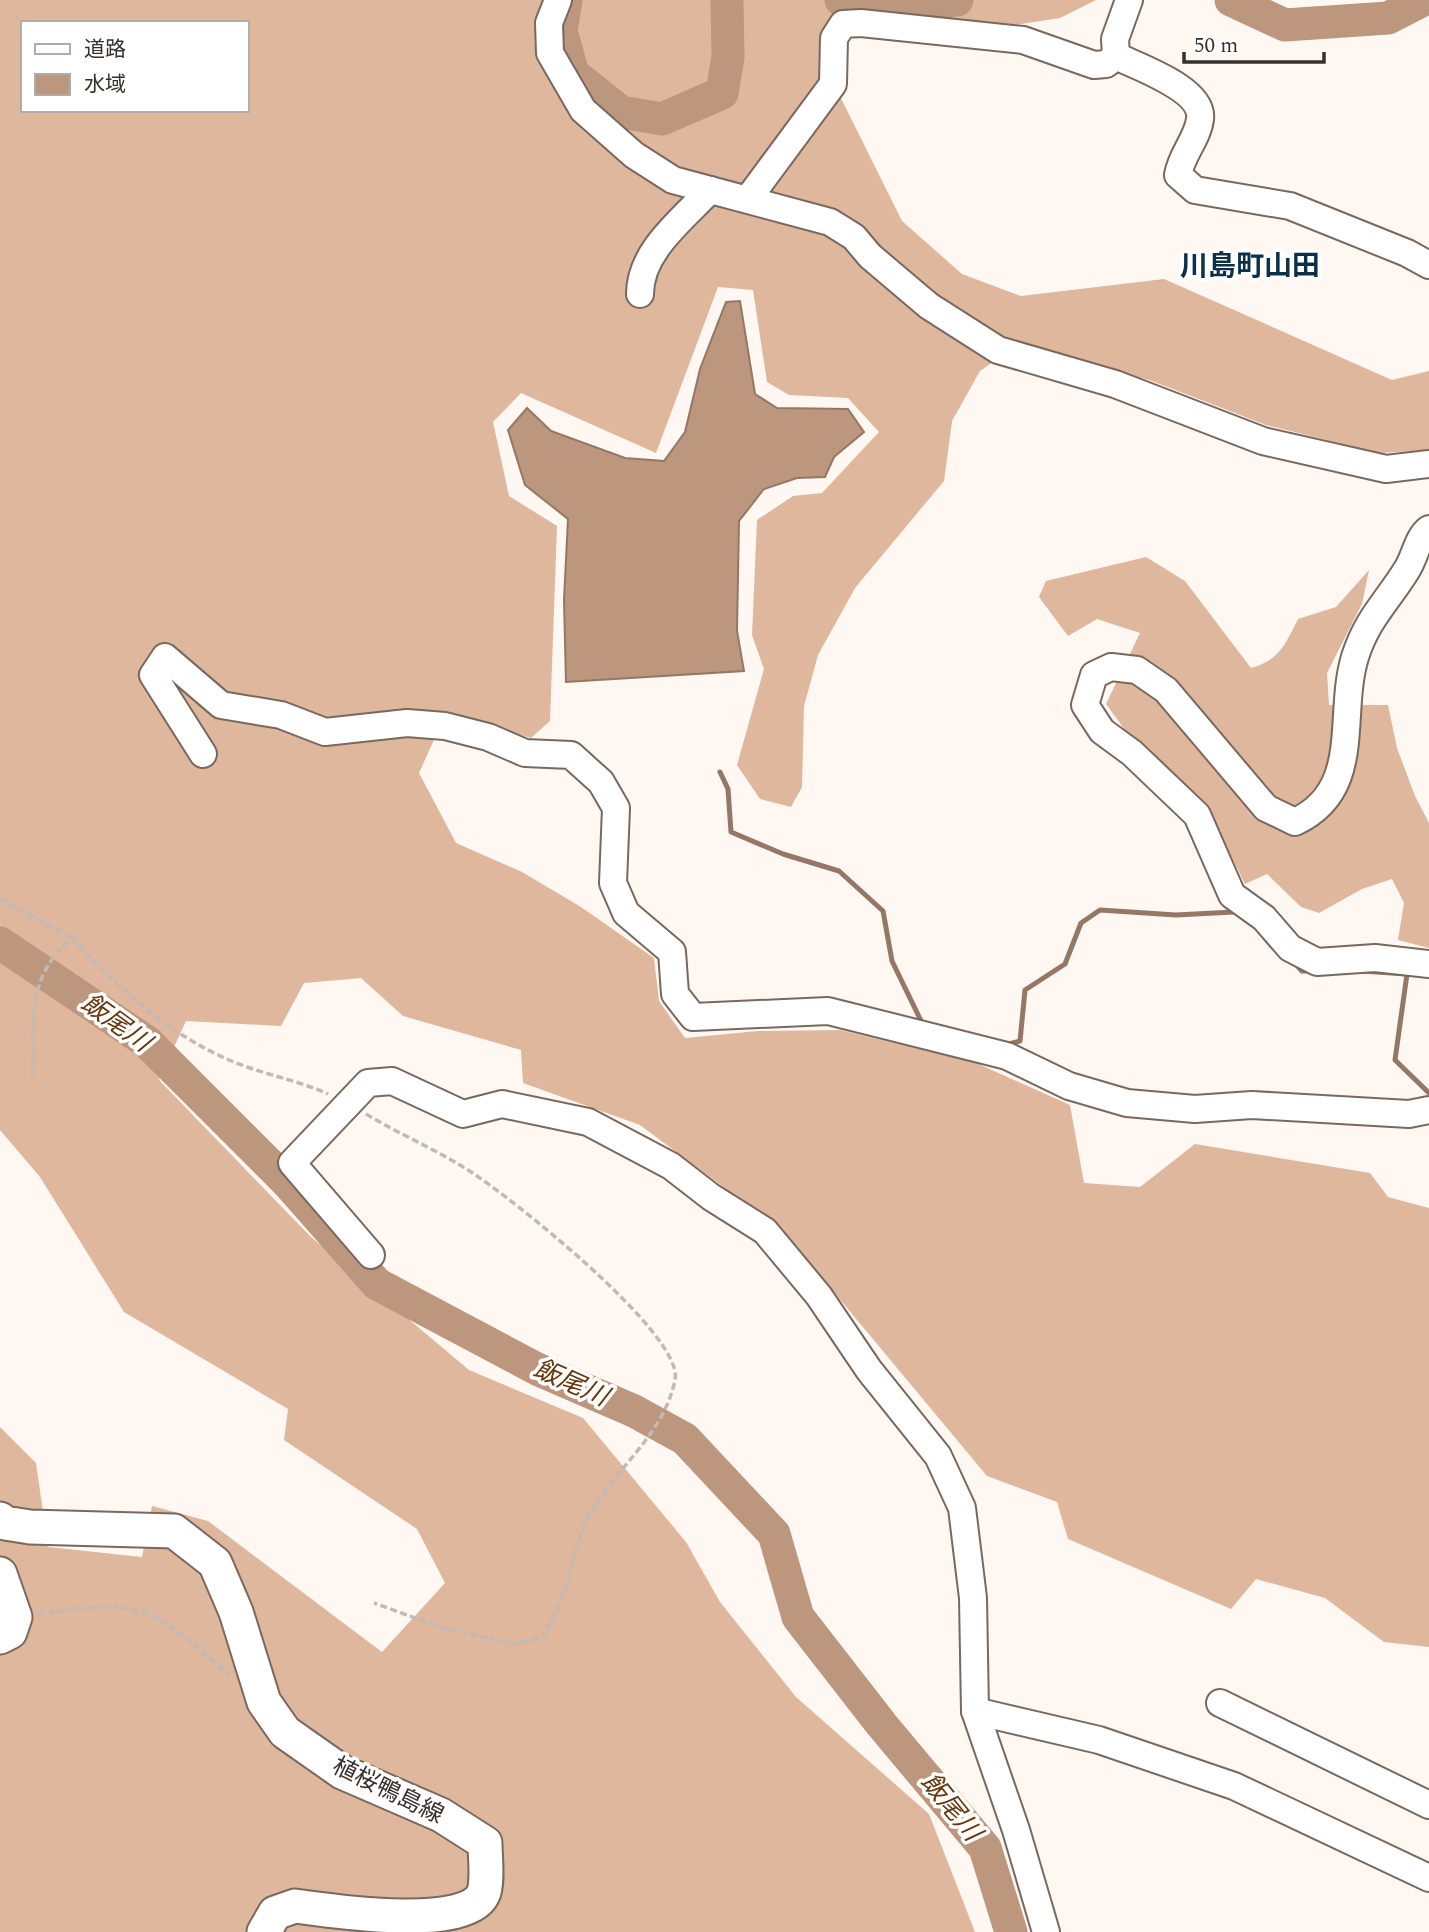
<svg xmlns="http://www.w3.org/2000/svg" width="1429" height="1932" viewBox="0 0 1429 1932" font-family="Spectral,'Noto Sans JP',serif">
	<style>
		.forest { fill: #deb79d; fill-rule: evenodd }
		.water { fill: #bc967d; stroke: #947765; stroke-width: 2 }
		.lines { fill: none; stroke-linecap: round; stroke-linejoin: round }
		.stream { stroke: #947765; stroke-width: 5 }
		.river { stroke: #bc967d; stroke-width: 33 }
		.minor-casing { stroke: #79685e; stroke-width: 30 }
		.major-casing { stroke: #79685e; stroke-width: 37 }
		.path { stroke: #c1b9b5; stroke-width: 3.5; stroke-dasharray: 7 3.5; stroke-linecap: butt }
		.minor { stroke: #fff; stroke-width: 26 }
		.major { stroke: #fff; stroke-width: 33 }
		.labels { text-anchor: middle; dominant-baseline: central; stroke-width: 7; stroke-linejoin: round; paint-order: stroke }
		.street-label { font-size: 24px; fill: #38302c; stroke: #fff }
		.water-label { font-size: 26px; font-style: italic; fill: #69370d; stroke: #fff }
		.quarter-label { font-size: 28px; font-weight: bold; fill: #0b3048; stroke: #fff }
	</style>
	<rect width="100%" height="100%" fill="#fef7f2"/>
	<!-- forest -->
	<g class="forest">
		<path d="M0,0H1096L1060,18L955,34L842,7L820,56L902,221L962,274L1021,296L1164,279L1392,380L1429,371V450L1380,453L1266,425L1152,381L1020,343L980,371L952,421L944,481L855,588L818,655L804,706L802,787L791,807L760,799L737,765L764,669L752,635L757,520L793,496L822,493L879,432L848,398L789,395L767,382L753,290L718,287L656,453L521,393L493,422L509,496L557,526L550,721L531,738L447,711L419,773L456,843L522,872L581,907L654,958L659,1001L685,1038L758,1031L840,1030L976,1063L1070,1105L1084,1183L1140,1187L1195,1144L1370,1173L1388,1197L1429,1208V1647L1384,1642L1325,1598L1256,1579L1231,1609L1068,1539L1057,1502L987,1476L783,1231L640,1125L523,1083L521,1050L403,1016L361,978L304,983L281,1026L186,1021L159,1080L311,1237L469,1370L583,1418L686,1542L720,1602L796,1697L929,1814L975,1932H0V1427L36,1463L48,1547L142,1557L152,1506L208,1521L382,1652L445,1583L417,1529L284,1440L288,1409L124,1312L40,1177L0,1130ZM23,23H247V110H23Z"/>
		<path d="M1146,557L1185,581L1251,668C1279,661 1286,643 1298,619L1336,607L1369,570L1362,604L1327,673L1329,705H1388L1397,748L1415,796L1429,823V948L1398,940L1404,903L1392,879L1362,889L1319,913L1301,907L1267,874L1245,884L1208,809L1125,730L1106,704L1140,633L1097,619L1068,636L1039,597L1046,581Z"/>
	</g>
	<!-- water -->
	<path class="water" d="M740,301L755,394L777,408L848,409L864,432L834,457L825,477L797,478L764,489L739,521L737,631L744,671L566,682L564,600L568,519L525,485L508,430L527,408L551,431L625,458L664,461L685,432L700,369L726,302Z"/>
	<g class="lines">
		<!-- stream -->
		<g class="stream">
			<path d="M720,772L728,789L731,832L783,854L839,871L883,911L892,961L924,1027"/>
			<path d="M1294,962L1302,971H1312"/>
			<path d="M1361,971L1407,974L1395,1060L1429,1093"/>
			<path d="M1005,1045L1020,1041L1025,990L1065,964L1081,923L1100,910L1176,915L1234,912"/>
		</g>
		<!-- river -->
		<g class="river">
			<path d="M566,0L561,31L573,74L621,112L662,119L722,93L728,57L727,0"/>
			<path d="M841,0L851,9L957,0"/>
			<path d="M1231,0L1285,25L1388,18L1423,0"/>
			<path d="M0,943L147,1042L289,1184L377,1284L537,1369L634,1411L685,1439L774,1534L798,1617L882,1725L985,1848L1011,1932"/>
		</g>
		<!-- minor casing -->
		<g class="minor-casing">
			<g id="minor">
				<path d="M558,0L549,23L550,53L583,110L634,155L673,180L830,222L854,237L870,256L929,306L998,350L1115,384L1263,441L1386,469L1429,464"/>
				<path d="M1116,56C1138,67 1204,89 1200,119C1198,138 1181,155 1178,175L1195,190L1290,206L1407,253L1429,265"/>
				<path d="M748,199L833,84L834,38L843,24L861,23L1023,40L1094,65L1106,64L1116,56L1115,39L1129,0"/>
				<path d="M640,294C640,251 683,219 710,190"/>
				<path d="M1429,529C1417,538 1415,558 1406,571C1386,603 1367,619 1355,657C1337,716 1364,790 1295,822L1266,808L1166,690L1137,670L1111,667L1094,675L1085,705L1102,731L1132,753L1197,815L1232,895L1264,918L1290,948L1317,962L1375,958L1429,964"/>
				<path d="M203,754L153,675L165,657L221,705L281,715L325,732L407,723L445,726L488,737L525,753L571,755L601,782L616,808L613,883L626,913L672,952L675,994L693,1017L828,1011L1007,1056L1069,1086L1127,1103L1195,1109L1252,1105L1409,1114L1429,1110"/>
				<path d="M371,1255L292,1163L368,1083L392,1081L463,1114L502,1104L588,1122L671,1166L711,1197L765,1231L819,1296L869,1370L938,1456L962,1508L973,1598L975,1711L1016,1830L1046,1932"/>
				<path d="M1220,1703L1429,1805"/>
				<path d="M975,1711L1099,1740L1234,1786L1429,1878"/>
			</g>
		</g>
		<!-- major casing -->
		<g class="major-casing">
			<g id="major">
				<path d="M0,1519L5,1523L30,1527L174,1531L215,1563L236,1612L264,1702L285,1732L342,1772L441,1815L485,1843C485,1858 488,1878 484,1892C471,1932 331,1911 295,1906L275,1913L264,1932"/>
				<path d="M0,1574L15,1617L10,1632L0,1637"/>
			</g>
		</g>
		<!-- path -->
		<g class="path">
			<path d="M0,899L72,938"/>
			<path d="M33,1075C35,1019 25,976 73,938C116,986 167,1033 227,1059C260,1074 295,1079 328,1094"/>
			<path d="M366,1114C399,1134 435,1149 468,1170C508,1195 685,1335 675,1380C664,1434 617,1467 590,1513C575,1539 573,1571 562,1598C556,1611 549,1624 543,1637L512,1644L440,1627L374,1603"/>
			<path d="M37,1614C76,1609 126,1599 161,1620C185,1635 207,1657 229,1674"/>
		</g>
		<!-- minor -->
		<use href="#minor" class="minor"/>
		<!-- major -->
		<use href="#major" class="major"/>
	</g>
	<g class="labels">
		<!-- street labels -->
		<g class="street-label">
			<text transform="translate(388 1791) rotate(26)">植桜鴨島線</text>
		</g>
		<!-- water labels -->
		<g class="water-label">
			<text transform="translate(116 1023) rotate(36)">飯尾川</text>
			<text transform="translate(571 1383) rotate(24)">飯尾川</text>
			<text transform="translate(951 1807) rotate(51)">飯尾川</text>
		</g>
		<!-- quarter labels -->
		<g class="quarter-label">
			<text x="1250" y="266">川島町山田</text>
		</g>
	</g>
	<!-- legend -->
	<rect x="21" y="21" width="228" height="91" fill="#ffffff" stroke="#afacab" stroke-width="2"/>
	<rect x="35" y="44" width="35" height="10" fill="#ffffff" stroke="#afacab" stroke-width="2"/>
	<text x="84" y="56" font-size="21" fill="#38302c">道路</text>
	<rect x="35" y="74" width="35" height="21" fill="#bc967d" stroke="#afacab" stroke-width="2"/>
	<text x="84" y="91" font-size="21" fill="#38302c">水域</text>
	<!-- scale -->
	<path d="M1184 52v10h140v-10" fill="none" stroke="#38302c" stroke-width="3.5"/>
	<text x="1194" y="52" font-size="21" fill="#38302c" stroke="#ffffff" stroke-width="5" paint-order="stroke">50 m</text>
</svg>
